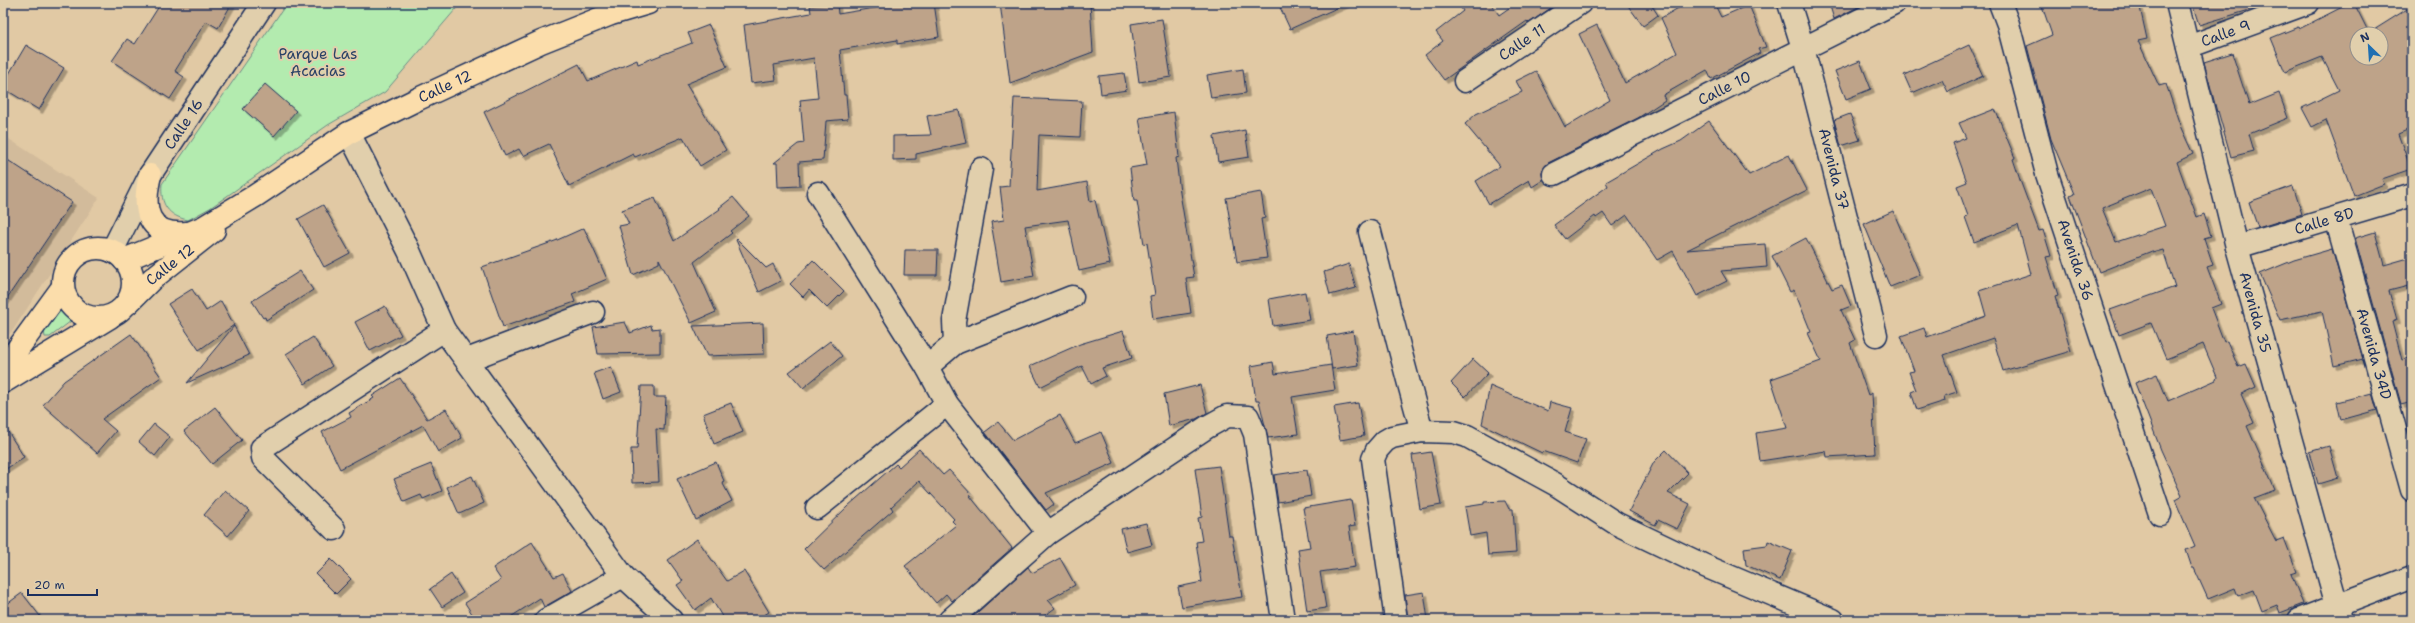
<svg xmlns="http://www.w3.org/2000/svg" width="2415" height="623" viewBox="0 0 2415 623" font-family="'Shantell Sans',sans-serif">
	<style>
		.built { fill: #d2bb9b }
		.green { fill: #b3ebaf; stroke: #678d86 }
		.building { fill: #bea389; stroke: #1b2f5e; fill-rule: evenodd; filter: url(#shadow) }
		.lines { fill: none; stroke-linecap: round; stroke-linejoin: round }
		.minor-casing { stroke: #1b2f5e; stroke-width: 25 }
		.major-casing { stroke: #1b2f5e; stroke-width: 25 }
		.minor { stroke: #e1cfac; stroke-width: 22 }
		.major { stroke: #fbddab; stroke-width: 22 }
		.labels { text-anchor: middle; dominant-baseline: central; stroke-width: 4; stroke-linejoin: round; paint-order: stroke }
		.street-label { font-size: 15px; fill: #1b2f5e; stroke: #e1cfac }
		.park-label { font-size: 15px; fill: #2a4266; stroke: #e1cfac }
	</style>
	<defs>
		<filter id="shadow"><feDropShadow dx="3.5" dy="3.5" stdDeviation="0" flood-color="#0004"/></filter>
	</defs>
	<rect width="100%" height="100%" fill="#e1c9a4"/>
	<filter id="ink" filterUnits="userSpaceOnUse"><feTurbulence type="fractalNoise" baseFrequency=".025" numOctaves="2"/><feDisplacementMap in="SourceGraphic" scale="8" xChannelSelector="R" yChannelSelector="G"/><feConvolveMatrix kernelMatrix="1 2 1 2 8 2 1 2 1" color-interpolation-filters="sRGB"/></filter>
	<g filter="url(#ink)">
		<!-- built -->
		<path class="built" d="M3,135L99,198L13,330L3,341Z"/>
		<!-- green -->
		<g class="green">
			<path d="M287,3H461L385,92L328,125L210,208L188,220C168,216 160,204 162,184Z"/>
			<path d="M62,304L75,318L50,337H45L44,331Z"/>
		</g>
		<!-- building -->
		<g class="building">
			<path d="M161,3H232L218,28L206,21L175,71L184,77L170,99L112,61L127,39L135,44Z"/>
			<path d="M891,3H934L939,37L897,44V40L840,50L844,95H846L848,119L826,121L823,160L799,162L800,186L778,187L777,163H774L798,144L804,143L800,100L818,98L814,58L774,65L776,80L751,83L744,25L811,13L810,6L837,4L838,14L892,5Z"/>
			<path d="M1000,3H1090L1093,52L1010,83Z"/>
			<path d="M1278,3H1348L1290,29Z"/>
			<path d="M1458,3H1490L1499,15L1516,3H1558L1529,23L1527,21L1444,80L1425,55L1443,41L1436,32L1463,11Z"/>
			<path d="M1626,3H1650L1658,15L1643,26Z"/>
			<path d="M1687,3H1714L1721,17L1749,5L1766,47L1758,49L1760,53L1711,79L1707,70L1663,95L1665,100L1638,118L1548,163L1542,173L1543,180L1532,187L1529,180L1489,204L1476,181L1500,166L1465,124L1476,114L1522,92L1516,81L1536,71L1565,127L1610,100L1579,34L1597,25L1625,83L1677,53L1661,18Z"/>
			<path d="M1829,3H1866L1834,19Z"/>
			<path d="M2041,3H2139L2147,39L2138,41L2159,86L2166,84L2181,128L2193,154L2177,162L2197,217L2204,214L2211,236L2204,238L2213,265L2207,267L2221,304L2211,308L2224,342L2227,341L2238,367L2246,364L2256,387L2241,394L2254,423L2247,426L2275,490L2254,498L2276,541L2284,538L2297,572L2291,574L2303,604L2280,613L2277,605L2262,611L2254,590L2238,596L2235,588L2208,599L2194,568H2192L2186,550L2195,546L2175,500L2182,496L2161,450L2135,383L2157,374L2168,401L2216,380L2217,377L2203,344L2166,359L2151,323L2119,335L2110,310L2175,287L2163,250L2152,253V251L2099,272L2070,196L2074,194L2051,139L2027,46L2052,35ZM2151,188L2165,226L2116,242L2102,208Z"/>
			<path d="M2192,3H2255L2256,8L2199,25Z"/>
			<path d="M2350,3H2354L2369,33L2412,6V128L2398,134L2411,169L2382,179L2384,184L2354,196L2326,120L2312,127L2302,108L2339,90L2322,57L2285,72L2271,38L2298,27L2299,29ZM2357,34H2381V58H2357Z"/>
			<path d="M1162,19L1171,77L1139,82L1131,24Z"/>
			<path d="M709,25L727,67L686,84L726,150L700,166L683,137L635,157L633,154L569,186L549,144L523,156L519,149L505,156L484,112L579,64L588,81L637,60L638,64L692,43L688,33Z"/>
			<path d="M26,45L64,68L39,110L3,88V84Z"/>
			<path d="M1969,45L1983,76L1948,92L1942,80L1912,93L1904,75Z"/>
			<path d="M2232,53L2249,105L2279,93L2288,118L2249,134L2254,151L2231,157L2218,111L2217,112L2204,62Z"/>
			<path d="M1860,61L1871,89L1846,99L1835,71Z"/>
			<path d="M1243,69L1246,93L1211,98L1207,75Z"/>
			<path d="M1124,73L1127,90L1101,94L1099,76Z"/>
			<path d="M265,84L296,111L274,136L243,109Z"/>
			<path d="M1014,98L1082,101L1080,137L1039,135L1037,191L1087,182L1090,202L1095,200L1110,264L1079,271L1068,220L1025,226L1034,276L1001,282L991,222L1004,220L1000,187L1009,186Z"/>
			<path d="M1995,109L2015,158L2013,159L2021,183L2039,231L2043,230L2051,256L2046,257L2058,295L2055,296L2071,351L2003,371L1993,338L1944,355L1957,392L1944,396L1945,401L1917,410L1911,392L1916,390L1909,372L1914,371L1901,336L1924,328L1927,337L1986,316L1979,291L2031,274L2018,225L1974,242L1965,217L1968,216L1957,186L1967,182L1953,143L1966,138L1959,123Z"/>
			<path d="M959,110L966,143L916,154V159L893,160V136L931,135L927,116Z"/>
			<path d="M1174,112L1179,157L1176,158L1180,193L1194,277L1186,278L1191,313L1153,319L1150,296L1155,295L1147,243L1144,244L1137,201H1134L1130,168L1147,165L1139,118Z"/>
			<path d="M1850,114L1860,140L1841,146L1834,120Z"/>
			<path d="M1709,121L1749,175L1789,155L1807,190L1687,250L1765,244L1767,267L1721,271L1727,281L1697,296L1673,251L1657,260L1627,215L1612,226L1603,213L1596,218L1595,216L1565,239L1554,225L1608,186L1606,182L1663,149L1681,141Z"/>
			<path d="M1245,130L1249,157L1218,162L1214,136Z"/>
			<path d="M3,157L72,202L3,304Z"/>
			<path d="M2293,186L2302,214L2258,228L2249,202Z"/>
			<path d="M1261,192L1265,218L1261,219L1267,258L1237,262L1226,198Z"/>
			<path d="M733,197L749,216L730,231L732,233L694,262L716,312L691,323L659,259V263L633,275L619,226L629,224L622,210L655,198L674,241L720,209L719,208Z"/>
			<path d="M323,205L350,253L324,267L298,219Z"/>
			<path d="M1893,211L1920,275L1890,287L1864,224Z"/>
			<path d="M584,228L607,279L572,294L575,302L503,327L482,267L555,241Z"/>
			<path d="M2375,232L2384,265L2412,257V285L2389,291L2397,320L2392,322L2402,360L2412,357V401L2401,404L2355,238Z"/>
			<path d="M1806,238L1832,289L1842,285L1851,306L1841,310L1855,340L1850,343L1868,395L1872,393L1875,454L1827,457L1826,451L1760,461L1756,433L1787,428L1771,379L1821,361L1808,333L1811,332L1794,290L1790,292L1772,256Z"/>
			<path d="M737,239L766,268L773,264L781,281L759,292L736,240Z"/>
			<path d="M2332,249L2363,359L2334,366L2322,311L2280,320L2260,274L2294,260Z"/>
			<path d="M905,250H938L937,275H904Z"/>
			<path d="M813,260L844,291L827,308L809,290L803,297L790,284Z"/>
			<path d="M1349,264L1356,288L1330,295L1324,272Z"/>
			<path d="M300,271L313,290L266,320L265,317L263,318L252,301Z"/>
			<path d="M192,289L206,311L221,301L234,325L199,350L168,304Z"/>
			<path d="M1305,292L1310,320L1273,326L1269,299Z"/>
			<path d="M385,306L401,335L370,351L355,322Z"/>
			<path d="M625,322L630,333L651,325L652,329L660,328V353L598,354L593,327Z"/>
			<path d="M763,323L764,354L707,356L693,326Z"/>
			<path d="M234,326L249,355L187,383Z"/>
			<path d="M1123,331L1132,358L1102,368L1106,376L1091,384L1082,366L1040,387L1030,366L1080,344Z"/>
			<path d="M1353,331L1358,365L1332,369L1327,336Z"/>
			<path d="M131,334L161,377L102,419L116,431L97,453L43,405L64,381Z"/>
			<path d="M313,337L332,366L305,384L286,354Z"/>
			<path d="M830,341L842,356L803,388L789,372Z"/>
			<path d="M1473,359L1488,373L1465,397L1451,383Z"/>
			<path d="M1273,362L1275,374L1331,365L1335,390L1292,397L1298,434L1268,438L1259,401H1256L1251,366Z"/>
			<path d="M611,367L621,392L603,399L594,373Z"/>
			<path d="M400,378L427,419L446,409L462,438L438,452L423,425L340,469L322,432L351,417L349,413L374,398L372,396Z"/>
			<path d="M1200,385L1207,413L1196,419L1169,426L1164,394Z"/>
			<path d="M641,386H654V397H666L664,430L656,429L659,482L632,483L631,449H637Z"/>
			<path d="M1490,386L1548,411L1550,402L1572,408L1565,432L1586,439L1577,463L1543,451L1542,453L1482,424Z"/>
			<path d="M2372,393L2377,410L2341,420L2337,402Z"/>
			<path d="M731,403L743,432L714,444L703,414Z"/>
			<path d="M1358,403L1364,436L1340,440L1334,407Z"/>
			<path d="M215,407L242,440L212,464L184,431Z"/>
			<path d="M1060,415L1075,443L1101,432L1114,463L1046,493L1054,504L1046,510L985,432L998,422L1013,440Z"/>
			<path d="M3,424L24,457L3,471Z"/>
			<path d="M154,424L170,437L155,456L139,442Z"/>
			<path d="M2329,446L2338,478L2318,484L2309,452Z"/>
			<path d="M919,449L943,475L949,470L972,495L970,496L1012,548L952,601L946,594L936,603L905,566L956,525L952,521L954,519L919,481L891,507L893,510L824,570L804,549L848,506L896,464L899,467Z"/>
			<path d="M1666,450L1688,473L1668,493L1690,504L1677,529L1658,520L1655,525L1629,511L1654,462Z"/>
			<path d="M1431,452L1441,505L1420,509L1412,455Z"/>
			<path d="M716,462L724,481L722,482L732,501L696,520L677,479Z"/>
			<path d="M431,464L442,491L423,499L421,495L404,502L394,479Z"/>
			<path d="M1219,466L1229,536H1232L1242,597L1182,607L1178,587L1202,582L1196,542L1202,541L1198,518L1202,517L1195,469Z"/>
			<path d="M1307,470L1311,496L1278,502L1274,475Z"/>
			<path d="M472,476L484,503L459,514L447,487Z"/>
			<path d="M225,490L249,511L228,536L204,515Z"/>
			<path d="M1351,500L1355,526L1349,527L1355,567L1320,572L1326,608L1307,611L1298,549L1310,547L1303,508Z"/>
			<path d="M1505,501L1509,509H1513L1516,553L1488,555L1486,533L1470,536L1465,507L1484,504V502Z"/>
			<path d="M1146,523L1152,545L1127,552L1121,529Z"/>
			<path d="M697,539L727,581L744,571L769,612L756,620H724L711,598L695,610L677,585L683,581L668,560Z"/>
			<path d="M1768,541L1792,551L1780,580L1746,565L1744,548L1767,545Z"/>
			<path d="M532,542L554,577L563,573L572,591L544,607L540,598L506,620H476L465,603L501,580L493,568Z"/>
			<path d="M1060,558L1075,585L1048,600L1055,608L1039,620H969L1028,567L1032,573Z"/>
			<path d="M331,559L351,579L336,594L316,574Z"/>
			<path d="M451,574L463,593L442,607L430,589Z"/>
			<path d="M1424,592L1428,620H1408L1405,595Z"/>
			<path d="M22,593L43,620H3V607Z"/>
		</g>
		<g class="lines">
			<!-- minor casing -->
			<g class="minor-casing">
				<g id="minor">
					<path id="s1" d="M1789,3L1803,48L1876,335"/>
					<path id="s2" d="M2000,3L2008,24L2047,174L2160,514"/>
					<path id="s3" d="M2177,3L2237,247L2341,620"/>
					<path id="s4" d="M2188,47L2308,3"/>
					<path id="s5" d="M1465,81L1580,3"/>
					<path d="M349,133L409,251L444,330L623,576L671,620"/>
					<path id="s6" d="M1554,174L1894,3"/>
					<path d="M818,193L927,367L947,404L1048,533"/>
					<path id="s7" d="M2336,218L2412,490"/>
					<path d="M1370,232C1387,299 1403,365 1422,431"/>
					<path id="s8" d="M2237,247L2412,195"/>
					<path id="s9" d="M112,251L150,175L264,3"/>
					<path d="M955,343L1072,297"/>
					<path d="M467,360L593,312"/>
					<path d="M927,367L955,343L954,321L981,169"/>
					<path d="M817,508L947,404"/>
					<path d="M334,529L263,458L262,448L444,330"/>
					<path d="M546,620L623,576"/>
					<path d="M950,620L1048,533L1207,427L1227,416L1248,417L1255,434L1283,620"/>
					<path d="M1396,620L1373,459L1377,450L1385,441L1392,437L1422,431L1454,432L1467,436L1555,484L1617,524L1705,566L1833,620"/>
					<path d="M2299,620L2412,577"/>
				</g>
			</g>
			<!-- major casing -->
			<g class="major-casing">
				<g id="major">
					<path d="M150,175C142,208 146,237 187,233"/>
					<circle cx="98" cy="283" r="35"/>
					<path id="s10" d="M124,260L204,227L255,196L349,133L418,99L541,42L611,14L648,3"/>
					<path id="s11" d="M128,303L152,279L214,230"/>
					<path d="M3,369L62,288"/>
					<path d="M3,382L110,317"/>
				</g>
			</g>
			<!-- minor -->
			<use href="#minor" class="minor"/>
			<!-- major -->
			<use href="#major" class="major"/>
		</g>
	</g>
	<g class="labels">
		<!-- street labels -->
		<g class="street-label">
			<text stroke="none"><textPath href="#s4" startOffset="40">Calle 9</textPath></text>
			<text stroke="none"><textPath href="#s5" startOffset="69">Calle 11</textPath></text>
			<text stroke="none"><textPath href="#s10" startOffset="366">Calle 12</textPath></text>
			<text stroke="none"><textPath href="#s6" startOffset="191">Calle 10</textPath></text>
			<text stroke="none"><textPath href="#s9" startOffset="146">Calle 16</textPath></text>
			<text stroke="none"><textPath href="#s1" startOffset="172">Avenida 37</textPath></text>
			<text stroke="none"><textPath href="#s8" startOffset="91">Calle 8D</textPath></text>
			<text stroke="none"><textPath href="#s2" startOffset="268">Avenida 36</textPath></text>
			<text stroke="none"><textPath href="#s11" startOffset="57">Calle 12</textPath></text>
			<text stroke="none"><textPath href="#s3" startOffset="319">Avenida 35</textPath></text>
			<text stroke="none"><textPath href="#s7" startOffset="141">Avenida 34D</textPath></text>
		</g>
		<!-- park labels -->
		<g class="park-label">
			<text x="318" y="54">Parque Las<tspan x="318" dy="17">Acacias</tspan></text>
		</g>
	</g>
	<!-- margin -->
	<rect width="2415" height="623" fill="none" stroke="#e1cfac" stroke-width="16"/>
	<rect x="8" y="8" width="2399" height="607" fill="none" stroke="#1b2f5e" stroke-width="1.5" filter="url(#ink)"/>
	<!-- north arrow -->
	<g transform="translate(2369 46) rotate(335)"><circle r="19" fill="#e1cfac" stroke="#928f8d"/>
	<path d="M0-3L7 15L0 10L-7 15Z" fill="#1f6fb2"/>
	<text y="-6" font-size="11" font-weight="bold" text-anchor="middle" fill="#1b2f5e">N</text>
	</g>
	<!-- scale -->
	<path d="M28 589v6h69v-6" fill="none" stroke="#1b2f5e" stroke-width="2"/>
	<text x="34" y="589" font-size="12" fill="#1b2f5e" stroke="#e1cfac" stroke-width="3" paint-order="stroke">20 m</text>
</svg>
